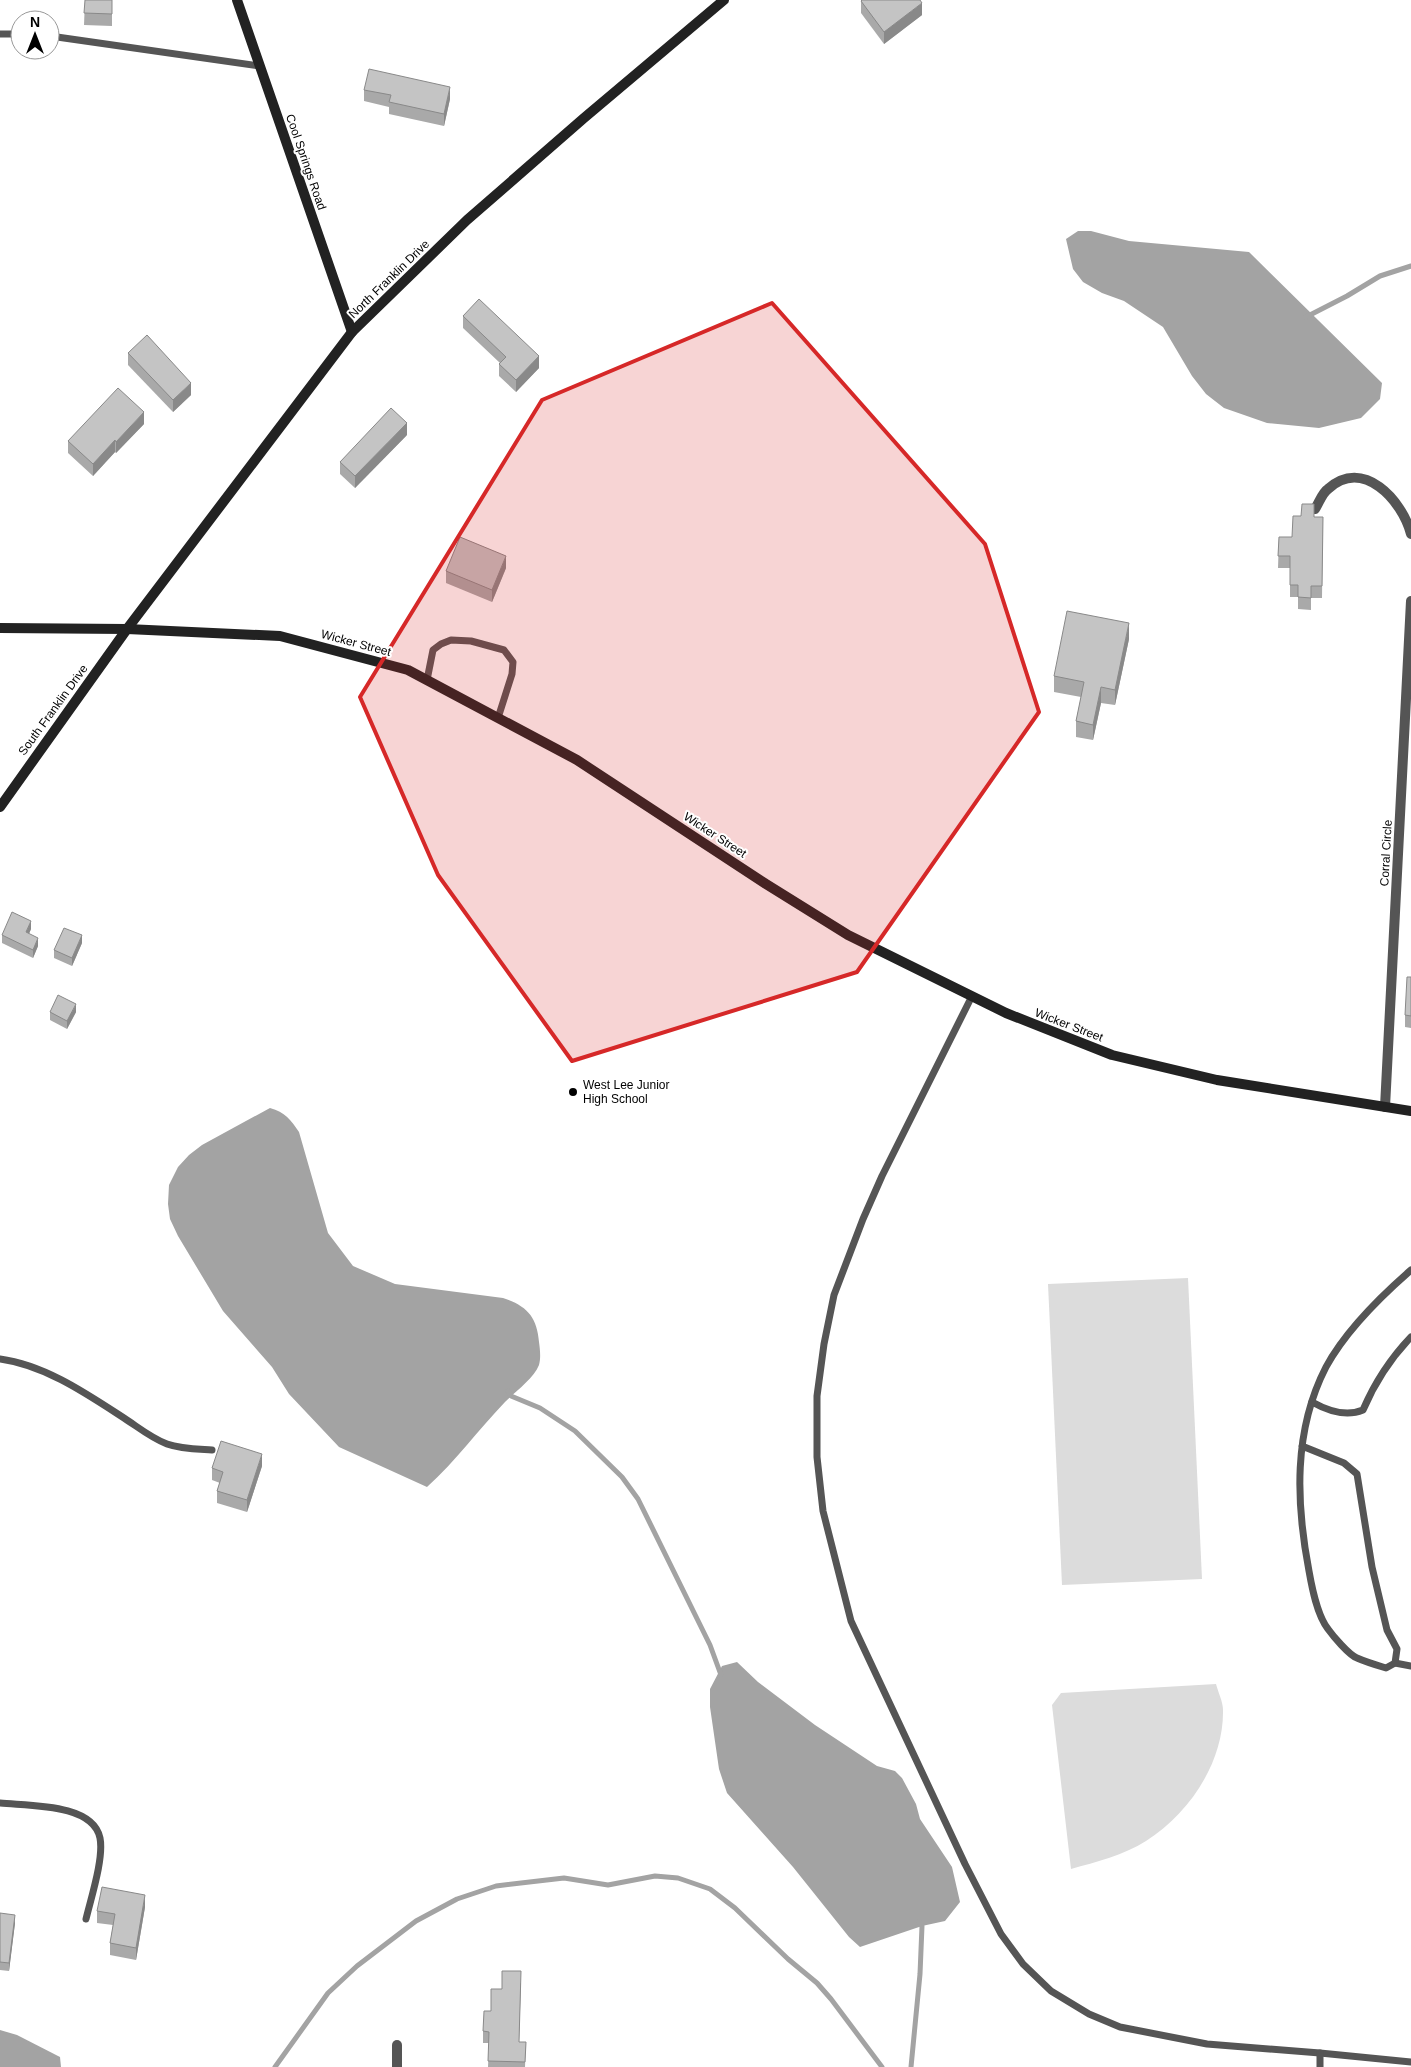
<svg xmlns="http://www.w3.org/2000/svg" width="1411" height="2067" viewBox="0 0 1411 2067" font-family="Helvetica,sans-serif">
	<style>
		.green { fill: #dcdcdc }
		.water { fill: #a3a3a3 }
		.lines { fill: none; stroke-linecap: round; stroke-linejoin: round }
		.stream { stroke: #a3a3a3; stroke-width: 5 }
		.lane { stroke: #555; stroke-width: 7 }
		.street { stroke: #555; stroke-width: 10 }
		.secondary { stroke: #222; stroke-width: 10 }
		.wall { fill: #a9a9a9 }
		.shaded-wall { fill: #898989 }
		.building { fill: #c4c4c4; stroke: #898989 }
		.marked { fill: #d62828; fill-opacity: 0.2; stroke: #d62828; stroke-width: 4; stroke-linejoin: round }
		.poi-dot { fill: #000; stroke: #fff; stroke-width: 2 }
		.labels { text-anchor: middle; dominant-baseline: central; stroke-width: 4; stroke-linejoin: round; paint-order: stroke }
		.street-label { font-size: 12px; fill: #000; stroke: #fff }
		.poi-label { font-size: 12px; fill: #000; stroke: #fff; text-anchor: start }
	</style>
	<rect width="100%" height="100%" fill="#fff"/>
	<!-- green -->
	<g class="green">
		<path d="M1188,1278L1202,1579L1062,1585L1048,1284Z"/>
		<path d="M1216,1684C1218,1692 1223,1702 1223,1710C1224,1762 1189,1814 1146,1841C1124,1855 1096,1862 1071,1869L1052,1705L1061,1693Z"/>
	</g>
	<!-- water -->
	<g class="water">
		<path d="M1078,231H1091L1129,241L1249,252L1382,383L1380,399L1361,418L1319,428L1267,423L1224,408L1206,394L1192,376L1163,327L1124,301L1102,293L1083,282L1073,269L1066,239Z"/>
		<path d="M270,1108C285,1112 291,1120 299,1132L328,1233L353,1266L395,1284L503,1298C527,1306 537,1317 539,1342C540,1349 541,1358 539,1365C534,1378 515,1392 505,1402C478,1430 456,1461 427,1487L339,1447L289,1394L272,1367L223,1311L178,1236L170,1219L168,1204L169,1185L178,1167L189,1155L202,1145Z"/>
		<path d="M737,1662L758,1682L815,1725L877,1766L895,1771L902,1778L916,1804L920,1819L952,1867L960,1902L945,1921L922,1926L860,1947L849,1937L793,1867L727,1793L719,1769L710,1707V1689L722,1666Z"/>
		<path d="M0,2030L17,2035L60,2057L61,2067H0Z"/>
	</g>
	<g class="lines">
		<!-- stream -->
		<g class="stream">
			<path d="M1306,317L1347,296L1380,276L1411,266"/>
			<path d="M508,1391L511,1396L540,1408L575,1431L622,1477L638,1499L710,1645L721,1675"/>
			<path d="M275,2067L328,1993L357,1966L416,1921L457,1899L496,1886L564,1878L608,1885L655,1876L678,1878L710,1889L735,1908L788,1959L817,1983L831,1999L882,2067"/>
			<path d="M911,2067L920,1974L922,1926L919,1922"/>
		</g>
		<!-- lane -->
		<g class="lane">
			<path d="M0,34H20"/>
			<path d="M50,36L259,66"/>
			<path d="M427,680L433,650L441,644L451,640L471,641L504,650L513,662L512,674L498,718"/>
			<path d="M972,996L882,1176L863,1219L834,1295L824,1344L817,1396V1457L823,1511L851,1621L965,1864L1001,1934L1023,1964L1051,1991L1089,2014L1120,2027L1207,2044L1320,2053L1411,2062"/>
			<path d="M0,1359C45,1365 87,1394 124,1418C138,1427 151,1438 167,1444C181,1449 196,1449 212,1450"/>
			<path d="M1312,1402C1328,1411 1346,1417 1363,1410C1375,1382 1390,1359 1411,1337"/>
			<path d="M1302,1446L1344,1463L1357,1474L1372,1567L1387,1630L1397,1649L1395,1663L1386,1668C1376,1665 1366,1662 1357,1658C1349,1655 1333,1636 1328,1629C1317,1615 1312,1588 1309,1571C1296,1503 1293,1431 1326,1367C1346,1330 1380,1297 1411,1270"/>
			<path d="M1395,1663L1411,1666"/>
			<path d="M0,1803C28,1806 93,1803 100,1838C104,1858 91,1898 86,1919"/>
			<path d="M1320,2067V2053"/>
		</g>
		<!-- street -->
		<g class="street">
			<path d="M1315,509C1319,503 1322,493 1328,489C1363,457 1402,500 1411,534"/>
			<path d="M1385,1107L1411,601"/>
			<path d="M397,2067V2045"/>
		</g>
		<!-- secondary -->
		<g class="secondary">
			<path d="M237,0L352,332"/>
			<path d="M0,628L127,629L280,636L408,670L577,760L766,884L848,935L1006,1013L1112,1055L1217,1080L1411,1111"/>
			<path d="M0,807L127,629L352,332L467,220L584,118L724,0"/>
		</g>
	</g>
	<!-- wall -->
	<g class="wall">
		<path d="M85,0H112V26L84,25Z"/>
		<path d="M861,1L922,15L884,44L861,13Z"/>
		<path d="M364,90L450,99L444,126L389,114V107L364,101Z"/>
		<path d="M463,316L539,368L516,392L499,376V364L500,363L463,328Z"/>
		<path d="M128,353L191,395L173,412L128,365Z"/>
		<path d="M144,424L116,453L115,452L93,476L68,453V441Z"/>
		<path d="M407,435L355,488L340,474V462Z"/>
		<path d="M1314,517H1323L1322,598H1311V610L1298,609V597H1290V568H1278L1279,537H1292Z"/>
		<path d="M506,568L492,602L446,583V571Z"/>
		<path d="M1129,639L1115,705L1101,703L1093,740L1076,737V721L1081,697L1054,692V676Z"/>
		<path d="M31,929L29,934L38,946L33,958L2,943V935Z"/>
		<path d="M82,943L72,966L54,958V950Z"/>
		<path d="M1411,977V1028L1405,1027V1015Z"/>
		<path d="M50,1012H76L67,1029L50,1020Z"/>
		<path d="M262,1466L247,1512L217,1503V1491L220,1483L212,1480V1468Z"/>
		<path d="M145,1907L136,1960L110,1955V1943L113,1925L97,1923V1911Z"/>
		<path d="M0,1913L15,1923L9,1971L0,1970Z"/>
		<path d="M521,1983L519,2042H526L525,2067H488L489,2043H483V2031L491,2011L502,1989Z"/>
	</g>
	<!-- shaded-wall -->
	<g class="shaded-wall">
		<path d="M922,3V15L884,44V32Z"/>
		<path d="M450,87V99L444,126V114Z"/>
		<path d="M539,356V368L516,392V380Z"/>
		<path d="M191,383V395L173,412V400Z"/>
		<path d="M144,412V424L116,453V442Z"/>
		<path d="M407,423V435L355,488V476Z"/>
		<path d="M115,440V452L93,476V464Z"/>
		<path d="M506,556V568L492,602V590Z"/>
		<path d="M1129,623V639L1115,705V690Z"/>
		<path d="M1101,687V703L1093,740V725Z"/>
		<path d="M31,921V929L26,940V932Z"/>
		<path d="M82,935V943L72,966V958Z"/>
		<path d="M38,938V946L33,958V950Z"/>
		<path d="M76,1004V1012L67,1029V1021Z"/>
		<path d="M262,1454V1466L247,1512V1500Z"/>
		<path d="M145,1895V1907L136,1960V1948Z"/>
		<path d="M15,1915V1923L9,1971V1963Z"/>
	</g>
	<!-- building -->
	<g class="building">
		<path d="M85,0H112V14L84,13Z"/>
		<path d="M862,0H920L922,3L884,32L861,1Z"/>
		<path d="M369,69L450,87L444,114L389,102L391,95L364,90Z"/>
		<path d="M479,299L539,356L516,380L499,364L506,357L463,316Z"/>
		<path d="M147,335L191,383L173,400L128,353Z"/>
		<path d="M118,388L144,412L116,442L115,440L93,464L68,441Z"/>
		<path d="M391,408L407,423L355,476L340,462Z"/>
		<path d="M1302,504H1314V517H1323L1322,586H1311V598L1298,597V585H1290V556H1278L1279,537H1292L1293,516H1301Z"/>
		<path d="M460,537L506,556L492,590L446,571Z"/>
		<path d="M1067,611L1129,623L1115,690L1101,687L1093,725L1076,721L1084,682L1054,676Z"/>
		<path d="M12,912L31,921L26,932L38,938L33,950L2,935Z"/>
		<path d="M64,928L82,935L72,958L54,950Z"/>
		<path d="M1407,977H1411V1016L1405,1015Z"/>
		<path d="M58,995L76,1004L67,1021L50,1012Z"/>
		<path d="M221,1441L262,1454L247,1500L217,1491L223,1472L212,1468Z"/>
		<path d="M102,1887L145,1895L136,1948L110,1943L115,1914L97,1911Z"/>
		<path d="M0,1913L15,1915L9,1963L0,1962Z"/>
		<path d="M502,1971H521L519,2042H526L525,2062L488,2061L489,2032L483,2031L484,2011H491V1989H502Z"/>
	</g>
	<!-- marked area -->
	<path class="marked" d="M772,303L985,544L1039,712L857,972L572,1061L438,875L360,697L542,400Z"/>
	<!-- markers -->
	<circle class="poi-dot" cx="573" cy="1092" r="5"/>
	<g class="labels">
		<!-- street labels -->
		<g class="street-label">
			<text transform="translate(306 162) rotate(71)">Cool Springs Road</text>
			<text transform="translate(389 279) rotate(-44)">North Franklin Drive</text>
			<text transform="translate(356 643) rotate(15)">Wicker Street</text>
			<text transform="translate(53 710) rotate(-54)">South Franklin Drive</text>
			<text transform="translate(715 835) rotate(33)">Wicker Street</text>
			<text transform="translate(1386 853) rotate(-87)">Corral Circle</text>
			<text transform="translate(1069 1025) rotate(21)">Wicker Street</text>
		</g>
		<!-- poi labels -->
		<g class="poi-label">
			<text x="583" y="1085">West Lee Junior<tspan x="583" dy="14">High School</tspan></text>
		</g>
	</g>
	<!-- north arrow -->
	<g transform="translate(35 35)"><circle r="24" fill="#ffffff" stroke="#999999"/>
	<path d="M0-4L9 19L0 12L-9 19Z" fill="#000000"/>
	<text y="-8" font-size="14" font-weight="bold" text-anchor="middle" fill="#000000">N</text>
	</g>
</svg>
